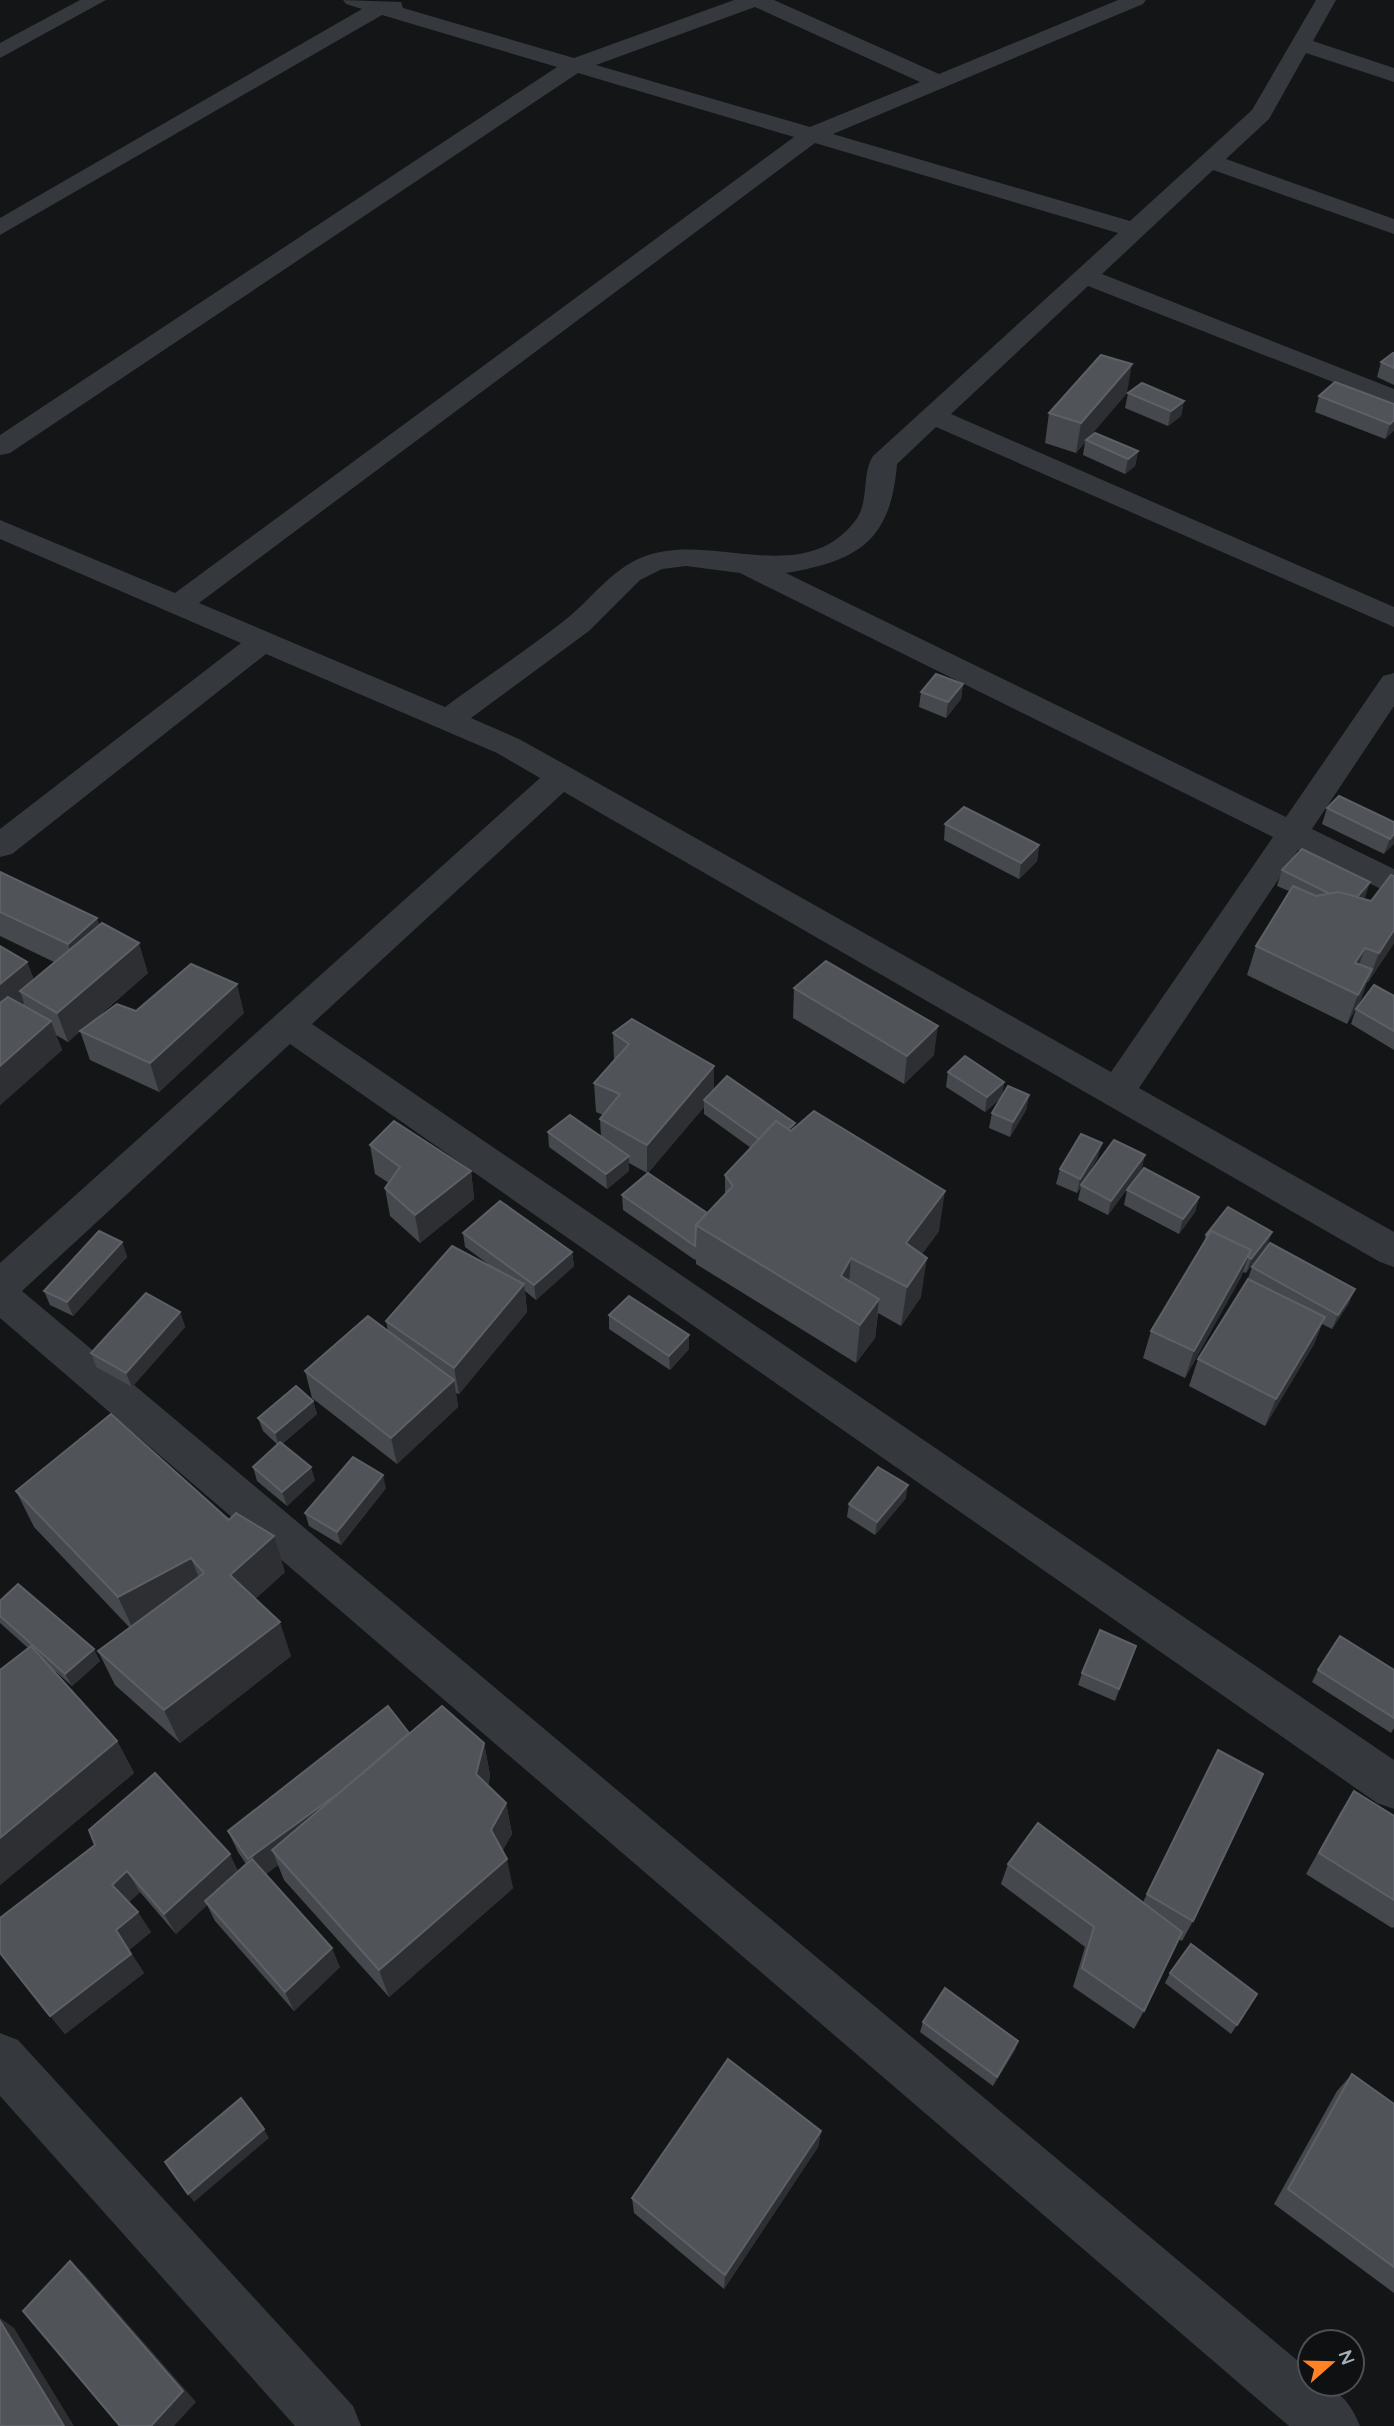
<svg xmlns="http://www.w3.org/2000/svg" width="1394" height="2426" viewBox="0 0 1394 2426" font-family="Quicksand,sans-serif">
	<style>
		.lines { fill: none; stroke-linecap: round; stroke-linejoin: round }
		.minor { fill: #35383c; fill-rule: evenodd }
		.wall { fill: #45484c; fill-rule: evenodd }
		.shaded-wall { fill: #2d2f32 }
		.building { fill: #505358; stroke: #5d6167; stroke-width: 2 }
	</style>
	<rect width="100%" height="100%" fill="#141516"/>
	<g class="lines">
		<!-- minor -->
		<g class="minor">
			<path d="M80,0H106L0,58V43Z"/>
			<path d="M343,0L401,2L403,8L574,58L734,0H774L939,74L1118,0H1146L1143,4L833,134L1130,221L1252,110L1316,0H1336L1313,41L1394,68V82L1306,53L1269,119L1226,159L1394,219V234L1213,170L1102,274L1394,389V406L1088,286L951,414L1394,607V627L936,427L897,464C891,541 858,561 786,573L1286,817L1383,676L1394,673V706L1312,829L1394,869V895L1298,850L1139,1088L1394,1232V1267L1380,1262L564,792L312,1024L1394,1760V1809L1377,1803L290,1044L22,1291L1310,2371V2384C1336,2384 1351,2403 1360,2426H1289L0,1318V1263L540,778L497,753L266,654L12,854L0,857V829L241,643L0,539V520L175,593L794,137L578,73L10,453L0,455V435L557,67L382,15L0,235V218L362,9L346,4ZM755,7L920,82L810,127L596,65ZM815,143L1118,233L873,456C861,475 870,502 855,521C802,590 709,530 643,557C610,570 592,599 565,620C527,650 485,678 445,707L199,603ZM686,566L740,573L1273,837L1111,1072L573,769L519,739L471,718L589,631L640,580L662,569Z"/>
			<path d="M0,2033L18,2040L353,2406L361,2426H295L0,2096Z"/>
		</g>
	</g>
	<!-- wall -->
	<g class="wall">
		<path d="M1394,353V385L1377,377L1381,362Z"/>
		<path d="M1127,393L1088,438L1138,451L1135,466L1125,474L1083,455L1085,442L1076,453L1045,443L1049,413Z"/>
		<path d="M1128,393L1184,401L1181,416L1168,426L1125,408Z"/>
		<path d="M1319,396L1394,404V430L1385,439L1315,412Z"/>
		<path d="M963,684L961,699L946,718L919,707L921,692Z"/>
		<path d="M1327,808L1394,834L1384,854L1322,824Z"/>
		<path d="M945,824L1039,845L1037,861L1019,879L944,840Z"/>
		<path d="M1282,870L1365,898L1364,899L1394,943L1368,982H1367L1361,999L1347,1024L1247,975L1256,946L1289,891L1277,886Z"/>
		<path d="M0,872L97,918L99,925L148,973L85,1028L136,1011L244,1013L159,1092L90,1060L80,1031L68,1042L56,1035L62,1050L0,1105V946L27,962L34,980L54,962L0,936Z"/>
		<path d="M794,988L934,1055L904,1084L793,1018Z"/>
		<path d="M1394,996V1050L1351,1024L1356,1009Z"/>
		<path d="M613,1033L714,1066V1089L795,1123L794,1129L939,1231L922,1254L921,1297L901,1326L878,1313L875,1338L856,1363L696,1264V1259L695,1260L623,1210L622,1195L647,1173L629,1163V1171L607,1189L549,1147L548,1132L601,1137L600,1119L603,1115L596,1112L594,1083L614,1060ZM704,1107V1114L751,1148L725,1175V1195L707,1213L648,1173Z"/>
		<path d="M948,1072L1004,1082L1002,1097L985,1112L946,1087Z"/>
		<path d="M1029,1095L1026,1110L1010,1137L989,1128L992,1113Z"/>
		<path d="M370,1145L471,1171L474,1199L420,1243L390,1216L385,1188L389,1183L375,1174Z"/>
		<path d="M1145,1155L1141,1170L1108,1215L1078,1200L1081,1187L1077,1193L1056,1184L1060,1169L1098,1157L1084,1181Z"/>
		<path d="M1127,1190L1199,1197L1195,1212L1179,1234L1124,1205Z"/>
		<path d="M1272,1232L1246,1273L1243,1272L1241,1277L1185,1378L1143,1358L1151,1331L1204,1243L1206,1235Z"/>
		<path d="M463,1233L572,1252L574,1266L536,1300L525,1291L527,1312L459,1394L456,1393L458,1407L397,1464L312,1398L305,1371L388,1331L386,1321L492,1267L465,1247Z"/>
		<path d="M122,1242L127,1257L73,1316L50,1305L44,1291Z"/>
		<path d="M1252,1267L1349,1303L1332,1329L1322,1324L1314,1344L1265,1426L1189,1386L1198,1359L1247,1281Z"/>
		<path d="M180,1312L185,1327L132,1387L96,1367L91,1353Z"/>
		<path d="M609,1315L689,1349L670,1370L609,1329Z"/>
		<path d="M313,1401L317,1414L282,1444L315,1480L287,1506L257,1481L253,1467L278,1445L263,1431L258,1418Z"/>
		<path d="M386,1488L341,1545L309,1526L305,1513Z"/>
		<path d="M16,1491L285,1572L255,1599L291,1656L180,1743L115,1685L98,1651L130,1628L34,1527Z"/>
		<path d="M906,1498L875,1535L847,1517L849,1504Z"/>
		<path d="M0,1601L100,1661L72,1686L53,1669L117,1741L134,1773L0,1885V1670L28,1648L0,1623Z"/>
		<path d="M1136,1646L1115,1701L1078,1685L1082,1673Z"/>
		<path d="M1318,1670H1394V1728L1391,1733L1312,1682Z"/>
		<path d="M409,1733L484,1743L490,1775L488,1786L506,1803L512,1834L502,1851L513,1888L389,1997L284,1880L278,1865L266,1874L340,1967L294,2011L215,1921L207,1905L176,1934L140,1892L129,1902L151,1932L129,1950L144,1973L65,2034L0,1953L95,1845L238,1871L246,1864L238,1852L228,1831Z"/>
		<path d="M1218,1750L1193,1921L1182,1941L1178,1939L1144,2011L1134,2029L1073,1987L1085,1947L1001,1884L1008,1864L1143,1902Z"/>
		<path d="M1354,1791L1394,1816V1927L1392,1928L1306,1874L1340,1813Z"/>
		<path d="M1170,1973L1257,1994L1231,2034L1165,1983Z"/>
		<path d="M923,2022L1018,2041L1015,2050L993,2086L920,2032Z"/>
		<path d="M1352,2074L1394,2104V2293L1274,2204L1337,2091Z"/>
		<path d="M821,2131L818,2147L724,2289L634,2213L632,2198Z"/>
	</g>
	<!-- shaded-wall -->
	<g class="shaded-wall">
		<path d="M1132,364L1127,393L1076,453L1081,423Z"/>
		<path d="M1184,401L1181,416L1168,426L1171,411Z"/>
		<path d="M1394,420V430L1385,439L1390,424Z"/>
		<path d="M1138,451L1135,466L1125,474L1128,459Z"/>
		<path d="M963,684L961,699L946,718L948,702Z"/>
		<path d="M1394,834V844L1384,854L1390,839Z"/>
		<path d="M1039,845L1037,861L1019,879L1021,863Z"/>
		<path d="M1370,882L1365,898L1346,919L1351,904Z"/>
		<path d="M97,918L106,948L78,974L68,944Z"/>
		<path d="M1394,930V943L1368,982L1379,953Z"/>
		<path d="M139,943L148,973L68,1042L57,1013Z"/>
		<path d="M1365,948L1355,977V963Z"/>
		<path d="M27,962L38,991H20L24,1003L0,1022V984Z"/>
		<path d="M1372,969L1361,999L1347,1024L1358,995Z"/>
		<path d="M237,984L244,1013L159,1092L150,1063Z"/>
		<path d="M51,1021L62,1050L0,1105V1066Z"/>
		<path d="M938,1026L934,1055L904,1084L907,1056Z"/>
		<path d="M714,1066V1095L704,1100V1107L647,1174V1145Z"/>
		<path d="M1004,1082L1002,1097L985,1112L987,1097Z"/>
		<path d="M1029,1095L1026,1110L1010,1137L1013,1122Z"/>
		<path d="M795,1123L794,1138L769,1145Z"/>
		<path d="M1102,1143L1098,1157L1077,1193L1080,1179Z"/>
		<path d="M1145,1155L1141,1170L1108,1215L1111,1201Z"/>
		<path d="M629,1156V1171L607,1189L606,1174Z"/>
		<path d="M471,1171L474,1199L420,1243L415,1215Z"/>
		<path d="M945,1191L939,1231L901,1282L906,1243Z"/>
		<path d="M1199,1197L1195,1212L1179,1234L1183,1219Z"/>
		<path d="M1272,1232L1267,1246L1246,1273L1251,1259Z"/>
		<path d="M122,1242L127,1257L73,1316L67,1302Z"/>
		<path d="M1251,1250L1241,1277L1185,1378L1194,1351Z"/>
		<path d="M572,1252L574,1266L536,1300L534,1285Z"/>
		<path d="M851,1258L848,1297L841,1276Z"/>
		<path d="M927,1258L921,1297L901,1326L907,1287Z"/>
		<path d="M524,1284L527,1312L459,1394L454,1368Z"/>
		<path d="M1355,1289L1349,1303L1332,1329L1338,1315Z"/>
		<path d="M879,1299L875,1338L856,1363L860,1325Z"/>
		<path d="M180,1312L185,1327L132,1387L126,1373Z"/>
		<path d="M1325,1317L1314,1344L1265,1426L1276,1399Z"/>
		<path d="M689,1335V1349L670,1370L669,1356Z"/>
		<path d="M454,1380L458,1407L397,1464L391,1438Z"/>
		<path d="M313,1401L317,1414L279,1446L275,1433Z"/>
		<path d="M311,1467L315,1480L287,1506L282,1492Z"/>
		<path d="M383,1475L386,1488L341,1545L337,1532Z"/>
		<path d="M908,1485L906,1498L875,1535L877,1522Z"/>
		<path d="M274,1536L285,1572L243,1610L230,1575Z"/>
		<path d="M191,1558L205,1593L134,1631L118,1597Z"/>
		<path d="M280,1622L291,1656L180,1743L164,1710Z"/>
		<path d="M94,1649L100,1661L72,1686L65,1674Z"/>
		<path d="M414,1738L272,1850L278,1865L258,1880L248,1859Z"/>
		<path d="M117,1741L134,1773L0,1885V1838Z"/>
		<path d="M484,1743L490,1775L483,1805L476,1774Z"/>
		<path d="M506,1803L512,1834L497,1860L491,1830Z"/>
		<path d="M230,1854L240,1875L205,1901L207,1905L176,1934L164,1914Z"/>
		<path d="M507,1859L513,1888L389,1997L379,1970Z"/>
		<path d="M127,1871L140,1892L125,1906L112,1885Z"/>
		<path d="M138,1912L151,1932L129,1950L144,1973L65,2034L50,2016L116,1930Z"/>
		<path d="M332,1948L340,1967L294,2011L285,1992Z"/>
		<path d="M1018,2041L1015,2050L993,2086L997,2077Z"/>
		<path d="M264,2129L269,2138L194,2202L188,2194Z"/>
		<path d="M821,2131L818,2147L724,2289L725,2275Z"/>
		<path d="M70,2261L85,2275L196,2402L174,2426H151Z"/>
		<path d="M0,2318L14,2328L74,2426H64L0,2321Z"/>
	</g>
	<!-- building -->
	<g class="building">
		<path d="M1393,353H1394V368L1381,362Z"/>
		<path d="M1101,355L1132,364L1081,423L1049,413Z"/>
		<path d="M1335,382L1394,404V420L1390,424L1319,396Z"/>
		<path d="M1142,383L1184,401L1171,411L1128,393Z"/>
		<path d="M1095,433L1138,451L1128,459L1086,440Z"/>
		<path d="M936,674L963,684L948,702L921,692Z"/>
		<path d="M1339,796L1394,822V834L1390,839L1327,808Z"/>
		<path d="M964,807L1039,845L1021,863L945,824Z"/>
		<path d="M1302,849L1370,882L1357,897L1339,892L1330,894L1282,870Z"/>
		<path d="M0,872L97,918L68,944L0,912Z"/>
		<path d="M1391,875L1394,876V930L1379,953L1365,948L1355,963L1372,969L1358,995L1256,946L1293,886L1316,896L1339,892L1371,901Z"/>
		<path d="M102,923L139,943L57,1013L20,991Z"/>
		<path d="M0,946L27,962L0,984Z"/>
		<path d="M826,961L938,1026L907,1056L794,988Z"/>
		<path d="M191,964L237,984L150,1063L80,1031L117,1004L136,1011Z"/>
		<path d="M1374,985L1394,996V1031L1356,1009Z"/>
		<path d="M8,997L51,1021L0,1066V1003Z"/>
		<path d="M632,1019L714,1066L647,1145L600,1119L620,1094L594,1083L629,1044L613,1033Z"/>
		<path d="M965,1056L1004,1082L987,1097L948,1072Z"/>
		<path d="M727,1076L795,1123L788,1129L776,1121L759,1139L704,1100Z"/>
		<path d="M1008,1086L1029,1095L1013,1122L992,1113Z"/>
		<path d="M814,1111L945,1191L906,1243L927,1258L907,1287L851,1258L841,1276L879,1299L860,1325L696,1225L733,1186L725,1175L776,1121L791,1131Z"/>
		<path d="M570,1115L629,1156L606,1174L548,1132Z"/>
		<path d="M394,1121L471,1171L415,1215L385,1188L400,1167L370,1145Z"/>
		<path d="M1081,1134L1102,1143L1080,1179L1060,1169Z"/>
		<path d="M1114,1140L1145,1155L1111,1201L1081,1185Z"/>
		<path d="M1144,1168L1199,1197L1183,1219L1127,1190Z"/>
		<path d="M648,1173L707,1213L696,1225L695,1246L622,1195Z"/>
		<path d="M500,1201L572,1252L534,1285L463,1233Z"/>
		<path d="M1228,1207L1272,1232L1251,1259L1248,1257L1251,1250L1211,1231L1208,1236L1206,1235Z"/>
		<path d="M99,1231L122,1242L67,1302L44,1291Z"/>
		<path d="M1211,1231L1251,1250L1194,1351L1151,1331Z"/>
		<path d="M1270,1243L1355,1289L1338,1315L1252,1267Z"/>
		<path d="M452,1246L524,1284L454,1368L386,1321Z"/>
		<path d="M1248,1279L1325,1317L1276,1399L1198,1359Z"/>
		<path d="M146,1293L180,1312L126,1373L91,1353Z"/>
		<path d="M629,1296L689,1335L669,1356L609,1315Z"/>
		<path d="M368,1316L454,1380L391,1438L305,1371Z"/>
		<path d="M296,1386L313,1401L275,1433L258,1418Z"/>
		<path d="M111,1414L229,1520L236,1513L274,1536L230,1575L280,1622L164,1710L98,1651L204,1573L191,1558L118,1597L16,1491Z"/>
		<path d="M280,1442L311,1467L282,1492L253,1467Z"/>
		<path d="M353,1457L383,1475L337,1532L305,1513Z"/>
		<path d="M878,1467L908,1485L877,1522L849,1504Z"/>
		<path d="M18,1584L94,1649L65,1674L0,1616V1601Z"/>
		<path d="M1100,1630L1136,1646L1119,1689L1082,1673Z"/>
		<path d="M1340,1636L1394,1670V1718L1318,1670Z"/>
		<path d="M31,1646L117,1741L0,1838V1670Z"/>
		<path d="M388,1706L409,1733L340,1792L248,1859L228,1831Z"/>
		<path d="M442,1706L484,1743L476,1774L506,1803L491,1830L507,1859L379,1970L272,1850Z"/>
		<path d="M1218,1750L1263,1774L1193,1921L1147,1894Z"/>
		<path d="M155,1773L230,1854L164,1914L127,1871L112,1885L138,1912L116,1930L131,1954L50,2016L0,1953V1918L95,1845L89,1830Z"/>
		<path d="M1354,1791L1394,1816V1900L1319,1853Z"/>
		<path d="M1038,1823L1182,1932L1144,2011L1082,1968L1094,1927L1008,1864Z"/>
		<path d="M252,1859L332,1948L285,1992L205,1901Z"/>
		<path d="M1191,1944L1257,1994L1237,2025L1170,1973Z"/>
		<path d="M945,1988L1018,2041L997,2077L923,2022Z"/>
		<path d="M728,2059L821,2131L725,2275L632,2198Z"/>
		<path d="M1352,2074L1394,2104V2267L1288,2189Z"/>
		<path d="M241,2098L264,2129L188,2194L165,2162Z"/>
		<path d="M70,2261L183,2391L151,2426H120L23,2311Z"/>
		<path d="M0,2321L64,2426H0Z"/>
	</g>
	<!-- north arrow -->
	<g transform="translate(1331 2363) rotate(70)"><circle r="33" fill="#0f1011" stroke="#4b5054" stroke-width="2"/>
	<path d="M0-5L12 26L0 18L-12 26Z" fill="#ff8324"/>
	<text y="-10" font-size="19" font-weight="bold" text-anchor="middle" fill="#a5afb8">N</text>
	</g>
</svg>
